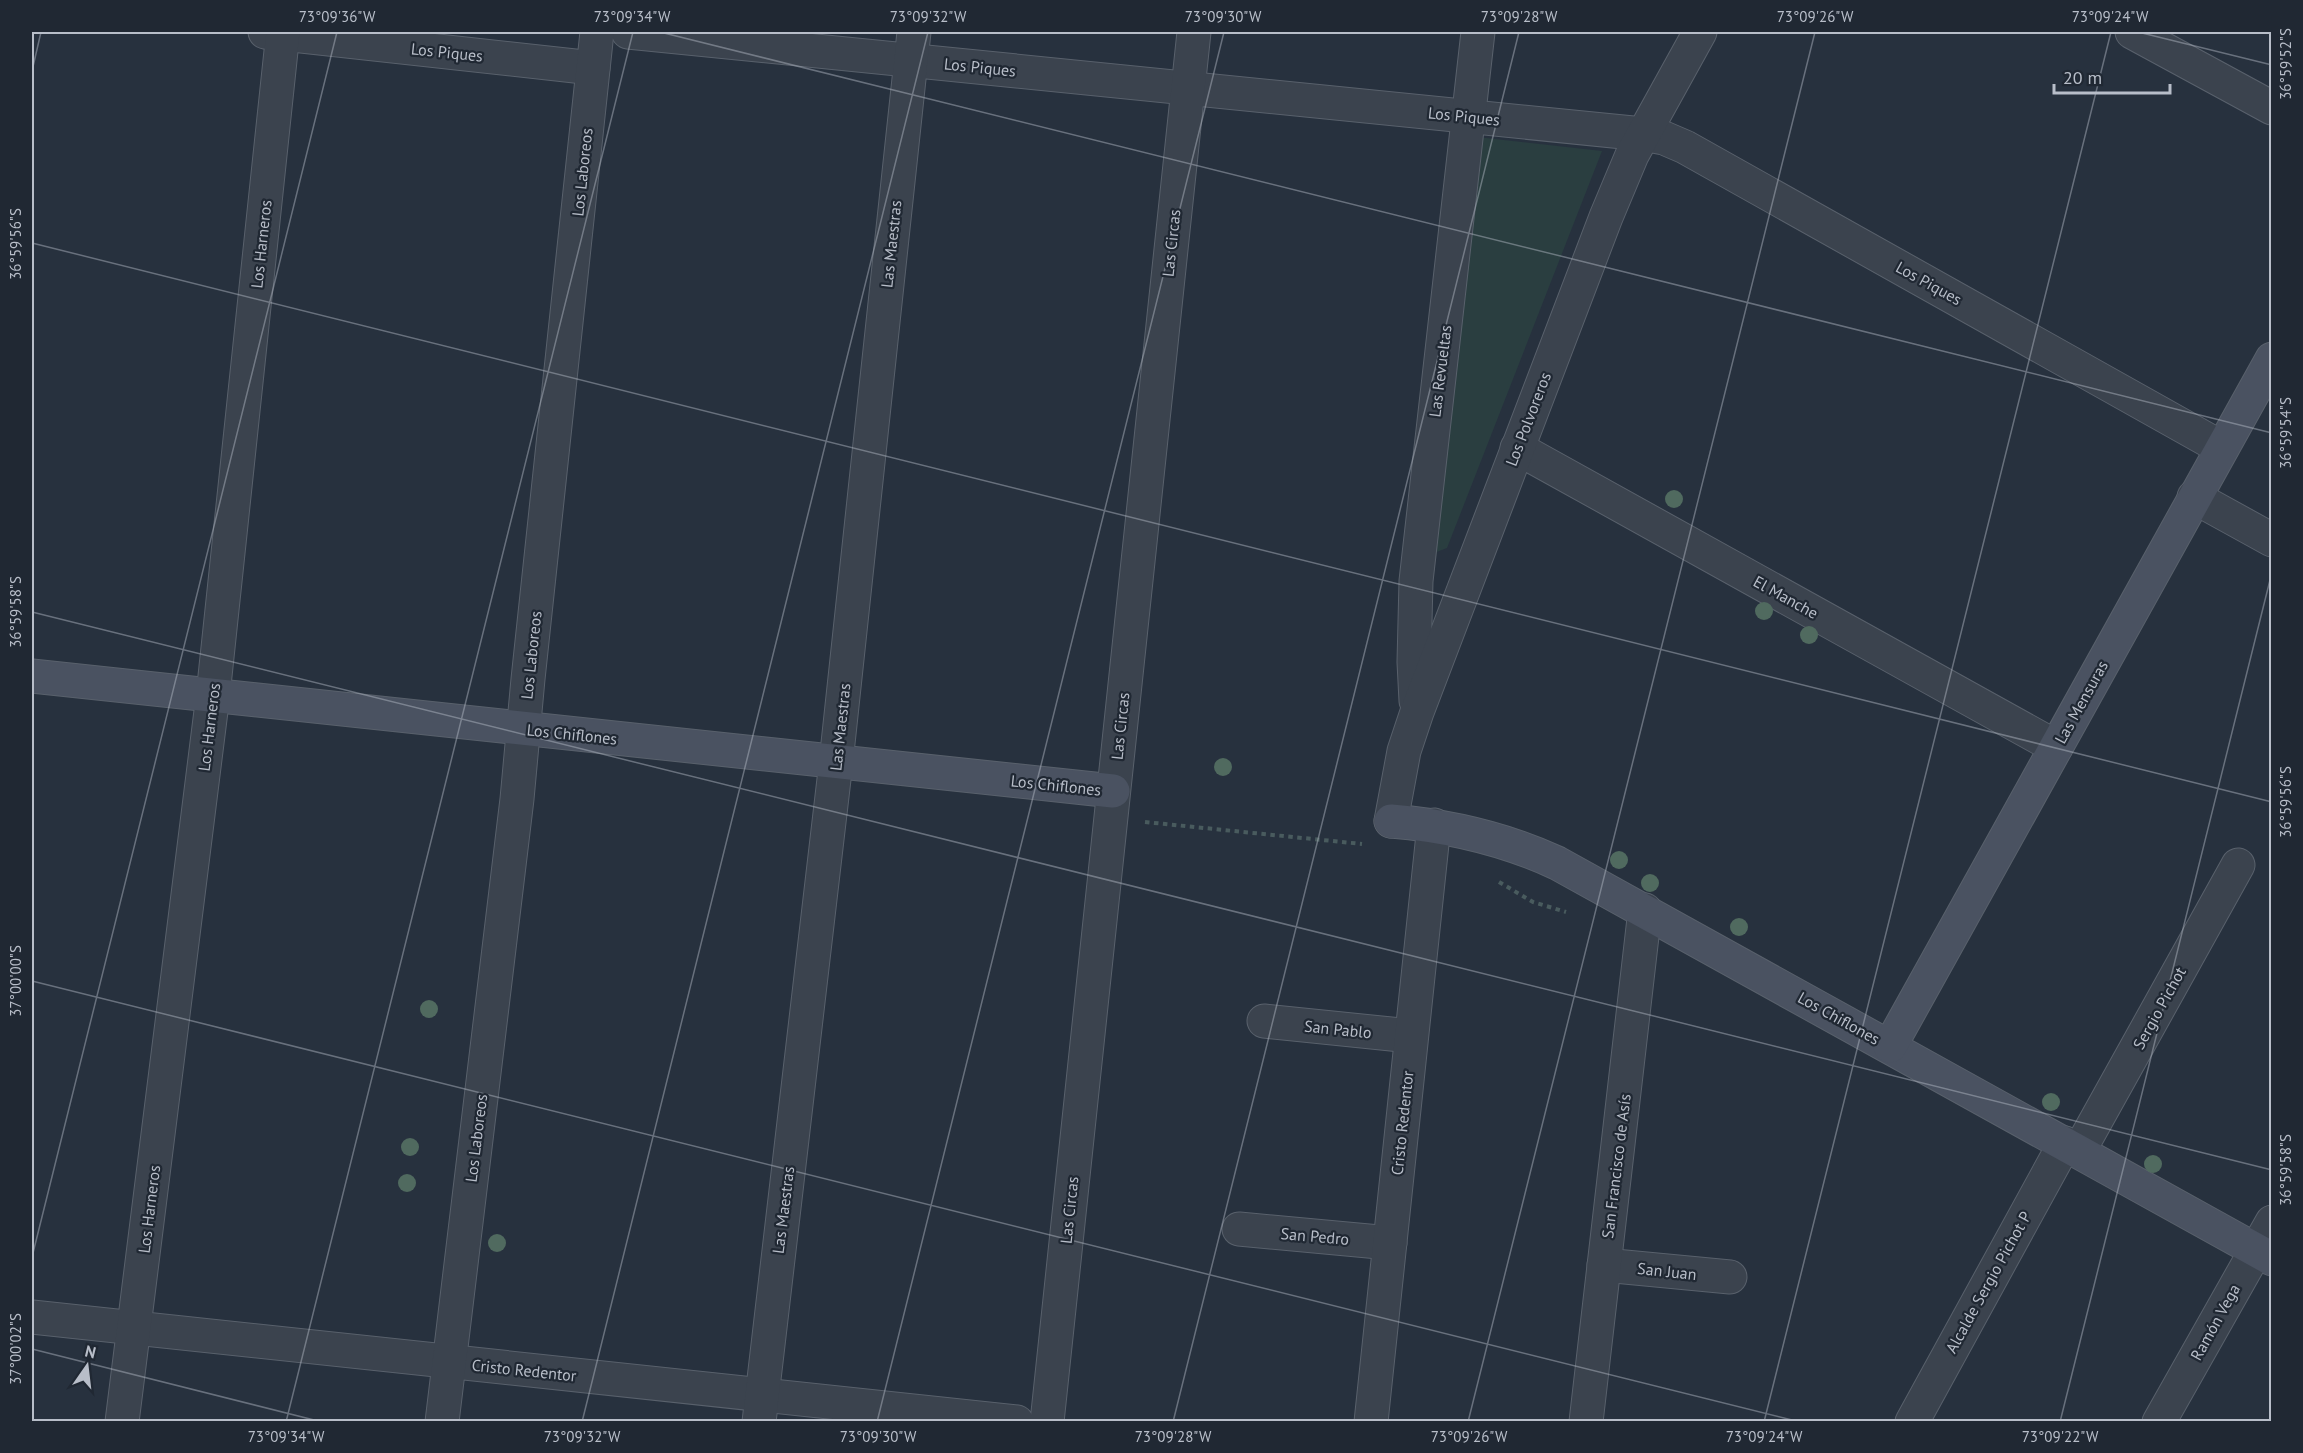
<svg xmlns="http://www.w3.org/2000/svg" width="2303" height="1453" viewBox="0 0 2303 1453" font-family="'PT Sans',sans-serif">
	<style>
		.green { fill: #2a3e40 }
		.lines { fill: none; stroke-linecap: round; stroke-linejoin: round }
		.street-casing { stroke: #59616c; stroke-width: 35 }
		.secondary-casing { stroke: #59616c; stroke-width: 35 }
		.path { stroke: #495b5e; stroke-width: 4; stroke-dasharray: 4.5 4.5; stroke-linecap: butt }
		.street { stroke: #3b434e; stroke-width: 33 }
		.secondary { stroke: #4a5261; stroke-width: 33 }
		.tree { fill: #506a5f }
		.ticks { fill: none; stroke: #b8bec9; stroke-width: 1.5; stroke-opacity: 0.45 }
		.labels { text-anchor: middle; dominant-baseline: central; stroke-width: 4.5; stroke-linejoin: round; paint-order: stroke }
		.street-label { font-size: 16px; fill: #b8bec9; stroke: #202833 }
		.neatline { fill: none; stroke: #b8bec9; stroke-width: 2 }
		.ticks-label { font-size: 15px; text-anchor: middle; fill: #b8bec9 }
	</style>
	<rect width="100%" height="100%" fill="#27313e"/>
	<!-- green -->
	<path class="green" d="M1477,137L1602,151L1447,548L1434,553Z"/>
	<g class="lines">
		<!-- street casing -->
		<g class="street-casing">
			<g id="street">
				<path d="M265,32L593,68"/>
				<path d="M628,32L1643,134L1664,138L1685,147L2222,448"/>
				<path d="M2132,32L2272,108"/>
				<path d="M1517,448L2056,747"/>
				<path d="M2194,497L2272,540"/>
				<path d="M1416,701L1414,662L1416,581L1478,32"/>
				<path d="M1391,821L1404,751L1417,712L1606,217L1632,155L1700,32"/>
				<path d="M1264,1021L1411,1036"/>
				<path d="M2079,1151L2238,865"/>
				<path d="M1239,1229L1390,1243"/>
				<path d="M1604,1265L1730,1277"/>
				<path d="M32,1317L1017,1422"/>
				<path d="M122,1422L213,695L283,32"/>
				<path d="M442,1422L517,799L528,679L597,32"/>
				<path d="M759,1422L836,762L914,32"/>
				<path d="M1047,1422L1194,32"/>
				<path d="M1371,1422L1434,825"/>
				<path d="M1586,1422L1645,910"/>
				<path d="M1912,1422L2065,1143"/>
				<path d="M2159,1422L2272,1222"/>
			</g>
		</g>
		<!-- secondary casing -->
		<g class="secondary-casing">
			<g id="secondary">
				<path d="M32,676L1113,791"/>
				<path d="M1391,821C1450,826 1503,838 1557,863L2272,1259"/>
				<path d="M1890,1046L2272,359"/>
			</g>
		</g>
		<!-- path -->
		<g class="path">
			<path d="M1145,822L1362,844"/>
			<path d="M1499,882L1533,902L1566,912"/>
		</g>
		<!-- street -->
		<use href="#street" class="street"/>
		<!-- secondary -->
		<use href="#secondary" class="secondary"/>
	</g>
	<!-- trees -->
	<g class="tree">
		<circle cx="1674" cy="499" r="9"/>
		<circle cx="1764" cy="611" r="9"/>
		<circle cx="1809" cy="635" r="9"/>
		<circle cx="1223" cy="767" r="9"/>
		<circle cx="1619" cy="860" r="9"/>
		<circle cx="1650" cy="883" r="9"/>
		<circle cx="1739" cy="927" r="9"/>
		<circle cx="429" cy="1009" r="9"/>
		<circle cx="2051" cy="1102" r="9"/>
		<circle cx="410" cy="1147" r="9"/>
		<circle cx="2153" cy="1164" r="9"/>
		<circle cx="407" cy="1183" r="9"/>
		<circle cx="497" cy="1243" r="9"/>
	</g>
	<!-- ticks -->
	<path class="ticks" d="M660,32L2272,433M2138,32L2272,65M32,71L41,32M32,243L2272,802M32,612L2272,1170M32,981L1800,1422M32,1257L337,32M32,1349L322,1422M286,1422L633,32M582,1422L928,32M877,1422L1224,32M1173,1422L1519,32M1468,1422L1815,32M1764,1422L2111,32M2060,1422L2272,572"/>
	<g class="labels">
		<!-- street labels -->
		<g class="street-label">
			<text transform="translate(447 52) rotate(6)">Los Piques</text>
			<text transform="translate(980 67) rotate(6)">Los Piques</text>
			<text transform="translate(1464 116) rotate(6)">Los Piques</text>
			<text transform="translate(582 172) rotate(-84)">Los Laboreos</text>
			<text transform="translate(1171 243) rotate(-84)">Las Circas</text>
			<text transform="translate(261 244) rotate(-84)">Los Harneros</text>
			<text transform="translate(891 244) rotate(-84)">Las Maestras</text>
			<text transform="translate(1929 283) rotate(29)">Los Piques</text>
			<text transform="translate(1440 371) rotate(-83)">Las Revueltas</text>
			<text transform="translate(1528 419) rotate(-69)">Los Polvoreros</text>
			<text transform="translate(1786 597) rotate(29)">El Manche</text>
			<text transform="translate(531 655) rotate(-84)">Los Laboreos</text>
			<text transform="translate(2081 702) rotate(-61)">Las Mensuras</text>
			<text transform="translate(1120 726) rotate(-84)">Las Circas</text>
			<text transform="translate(209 727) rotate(-83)">Los Harneros</text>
			<text transform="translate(840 727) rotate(-84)">Las Maestras</text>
			<text transform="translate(572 734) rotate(6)">Los Chiflones</text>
			<text transform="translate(1056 785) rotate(6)">Los Chiflones</text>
			<text transform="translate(2159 1008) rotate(-61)">Sergio Pichot</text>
			<text transform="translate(1839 1018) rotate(29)">Los Chiflones</text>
			<text transform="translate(1338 1029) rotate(6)">San Pablo</text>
			<text transform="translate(1402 1123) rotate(-84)">Cristo Redentor</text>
			<text transform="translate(476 1138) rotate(-83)">Los Laboreos</text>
			<text transform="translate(1616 1166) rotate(-83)">San Francisco de Asís</text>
			<text transform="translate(149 1209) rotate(-83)">Los Harneros</text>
			<text transform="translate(783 1210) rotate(-83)">Las Maestras</text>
			<text transform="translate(1069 1210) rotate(-84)">Las Circas</text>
			<text transform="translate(1315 1236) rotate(5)">San Pedro</text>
			<text transform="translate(1667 1271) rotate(6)">San Juan</text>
			<text transform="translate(1988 1282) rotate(-61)">Alcalde Sergio Pichot P</text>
			<text transform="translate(2215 1322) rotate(-61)">Ramón Vega</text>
			<text transform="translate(524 1370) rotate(6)">Cristo Redentor</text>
		</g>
	</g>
	<!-- border -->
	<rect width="2303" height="1453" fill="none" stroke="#202833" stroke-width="66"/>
	<!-- north arrow -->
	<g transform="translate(87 1366) rotate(14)" stroke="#202833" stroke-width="4.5" paint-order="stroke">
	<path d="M0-4.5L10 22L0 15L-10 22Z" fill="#b8bec9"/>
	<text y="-9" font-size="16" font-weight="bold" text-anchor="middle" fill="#b8bec9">N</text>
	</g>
	<!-- scale -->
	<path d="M2054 84v9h116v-9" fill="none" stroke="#b8bec9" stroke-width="3"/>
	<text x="2063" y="84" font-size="18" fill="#b8bec9" stroke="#202833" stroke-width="4.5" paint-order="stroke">20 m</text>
	<rect x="33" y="33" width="2237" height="1387" class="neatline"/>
	<g class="ticks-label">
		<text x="337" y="22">73°09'36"W</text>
		<text x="632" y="22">73°09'34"W</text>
		<text x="928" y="22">73°09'32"W</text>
		<text x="1223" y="22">73°09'30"W</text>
		<text x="1519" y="22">73°09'28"W</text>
		<text x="1815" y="22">73°09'26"W</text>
		<text x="2110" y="22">73°09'24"W</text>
		<text transform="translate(2286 64) rotate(-90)" y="5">36°59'52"S</text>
		<text transform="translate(16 244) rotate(-90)" y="5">36°59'56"S</text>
		<text transform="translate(2286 433) rotate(-90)" y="5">36°59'54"S</text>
		<text transform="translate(16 612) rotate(-90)" y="5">36°59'58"S</text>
		<text transform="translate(2286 802) rotate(-90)" y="5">36°59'56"S</text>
		<text transform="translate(16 981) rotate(-90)" y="5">37°00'00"S</text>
		<text transform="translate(2286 1170) rotate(-90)" y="5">36°59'58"S</text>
		<text transform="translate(16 1349) rotate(-90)" y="5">37°00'02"S</text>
		<text x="286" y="1442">73°09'34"W</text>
		<text x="582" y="1442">73°09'32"W</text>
		<text x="878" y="1442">73°09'30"W</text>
		<text x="1173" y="1442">73°09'28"W</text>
		<text x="1469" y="1442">73°09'26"W</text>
		<text x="1764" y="1442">73°09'24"W</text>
		<text x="2060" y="1442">73°09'22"W</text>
	</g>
</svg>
